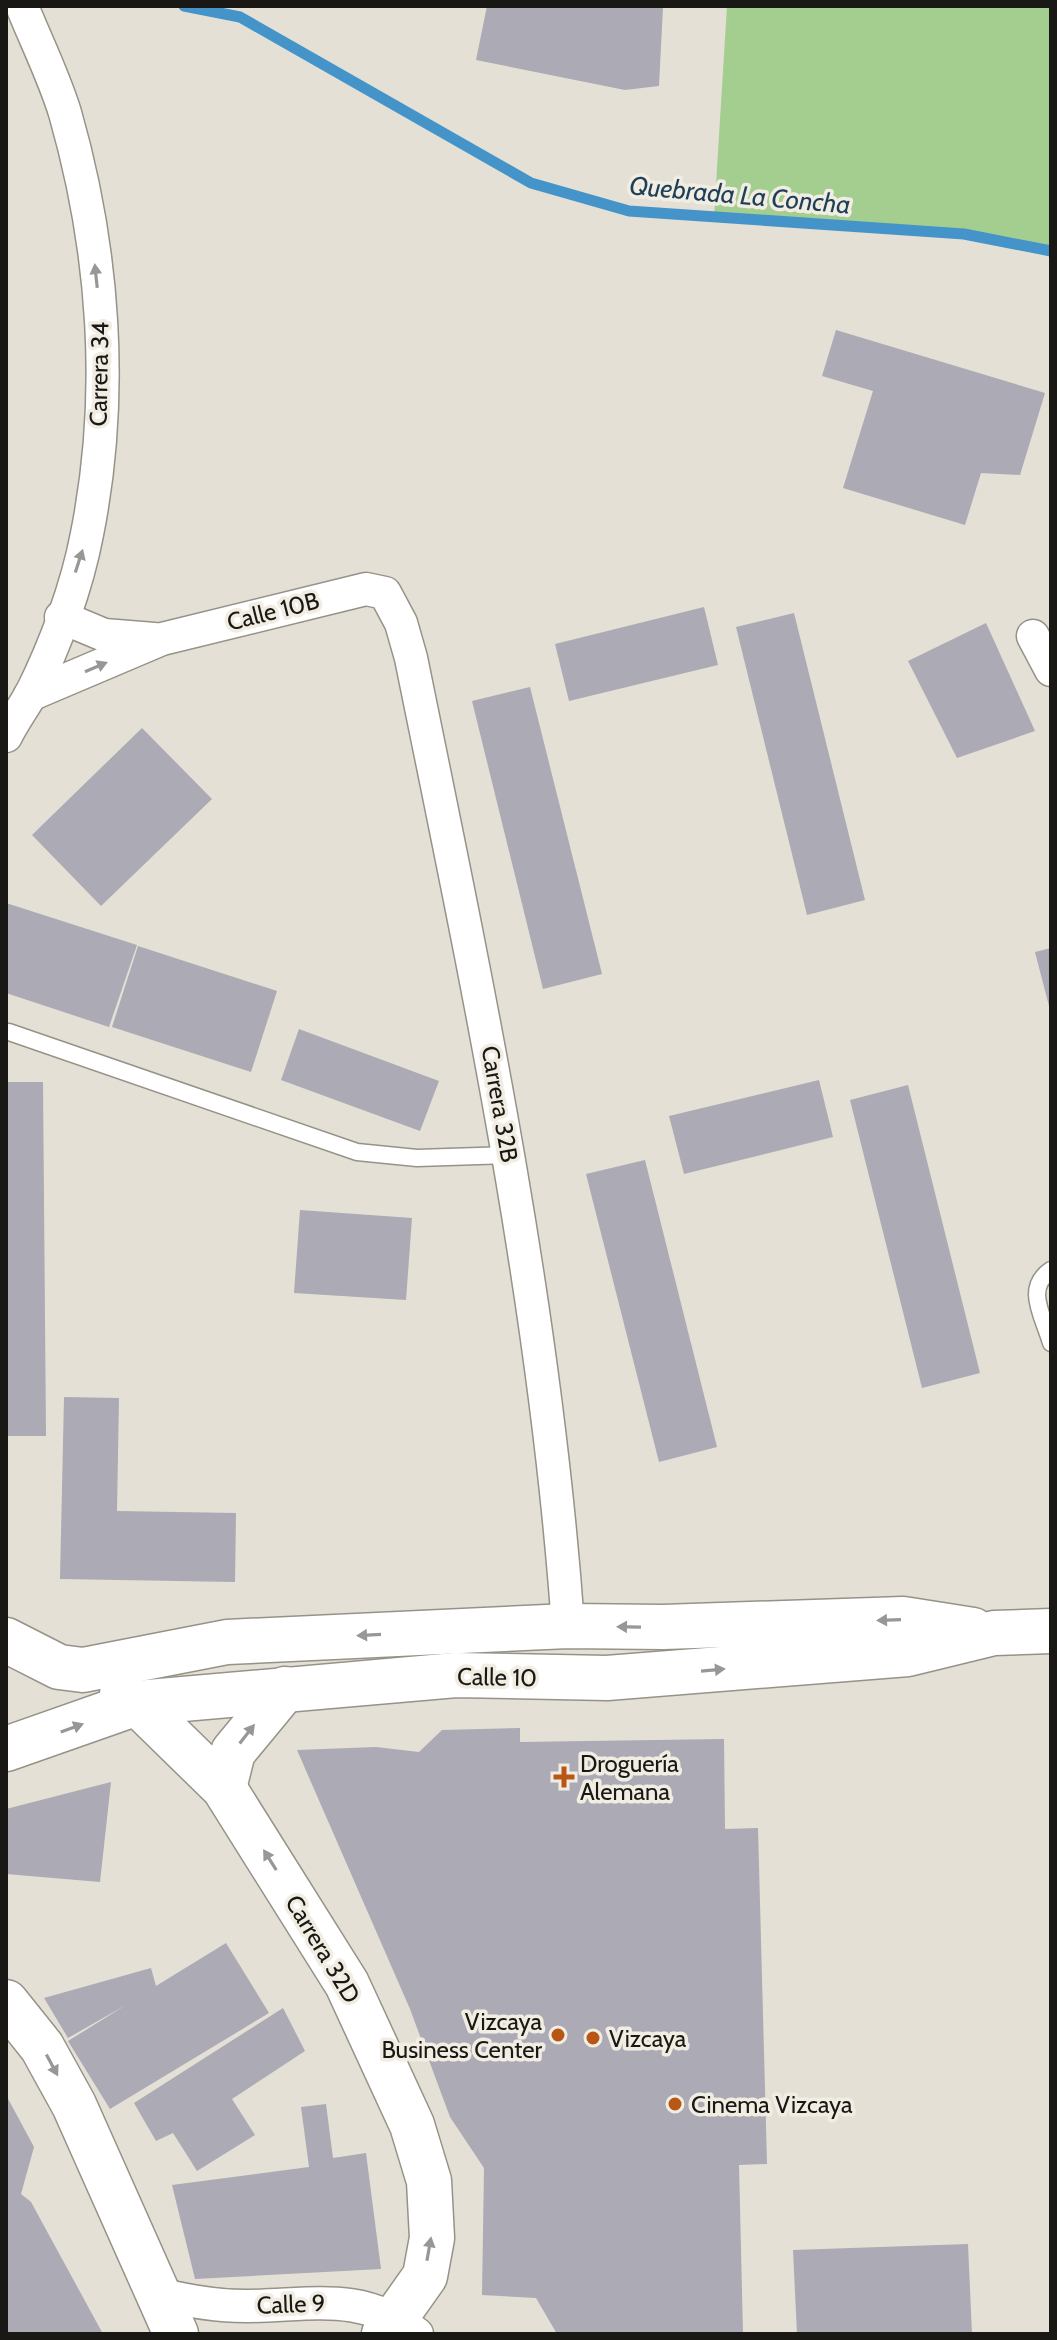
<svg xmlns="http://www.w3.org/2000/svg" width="1057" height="2340" viewBox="0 0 1057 2340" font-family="Cabin,sans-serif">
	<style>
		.green { fill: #a4cd90 }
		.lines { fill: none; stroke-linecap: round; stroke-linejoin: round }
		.stream { stroke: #4494c9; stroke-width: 11 }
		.building { fill: #abaab5 }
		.lane-casing { stroke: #969288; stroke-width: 19 }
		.street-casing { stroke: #969288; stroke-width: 35 }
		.secondary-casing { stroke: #969288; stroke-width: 47 }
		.lane { stroke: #fff; stroke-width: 16 }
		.street { stroke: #fff; stroke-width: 32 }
		.secondary { stroke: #fff; stroke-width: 44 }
		.oneway { fill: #989795 }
		.poi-dot { fill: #b75615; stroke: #f1ede2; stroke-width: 3 }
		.labels { text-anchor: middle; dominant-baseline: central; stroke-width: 7; stroke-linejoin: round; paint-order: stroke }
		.street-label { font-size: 24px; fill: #191814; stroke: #f1ede2 }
		.poi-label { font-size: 24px; fill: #191814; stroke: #f1ede2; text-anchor: start }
		.water-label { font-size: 26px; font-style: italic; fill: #1d3f57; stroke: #f1ede2 }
	</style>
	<rect width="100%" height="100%" fill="#e4e0d5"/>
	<!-- green -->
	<path class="green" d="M727,6H1051V250L964,234L714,217Z"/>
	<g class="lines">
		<!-- stream -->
		<path class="stream" d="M184,6L240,17L531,183L629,211L964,234L1051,251"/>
	</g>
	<!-- building -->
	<g class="building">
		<path d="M487,6L663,7L659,86L625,90L476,60Z"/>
		<path d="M836,330L1045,393L1020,475L981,473L965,525L843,488L873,391L822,376Z"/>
		<path d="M704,607L718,665L569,701L555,644Z"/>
		<path d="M794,613L865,900L807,915L736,627Z"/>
		<path d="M986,623L1035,731L957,758L908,661Z"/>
		<path d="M530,687L602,974L543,989L472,701Z"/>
		<path d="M142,728L212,799L101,906L32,835Z"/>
		<path d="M6,903L137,945L109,1027L6,993Z"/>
		<path d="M138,946L277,991L251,1072L112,1027Z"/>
		<path d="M1051,948V1010H1050L1035,952Z"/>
		<path d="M299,1029L439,1081L420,1131L281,1080Z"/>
		<path d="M819,1080L833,1137L684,1174L669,1116Z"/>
		<path d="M6,1082H43L46,1436H6Z"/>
		<path d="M908,1085L980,1373L922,1388L850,1100Z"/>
		<path d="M645,1160L717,1447L659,1462L586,1174Z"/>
		<path d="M300,1210L412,1218L406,1300L294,1293Z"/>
		<path d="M64,1397L119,1398L117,1511L236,1513L235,1582L60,1579Z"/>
		<path d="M520,1728V1742L724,1739L725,1829L758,1828L767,2164L739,2165L743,2334H557L536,2298L482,2295L484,2168L450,2117L410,2009L297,1750L376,1747L419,1752L442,1730Z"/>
		<path d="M111,1782L100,1882L6,1874V1809Z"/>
		<path d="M226,1943L269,2013L110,2109L68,2041L126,2005L68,2038L44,1998L151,1968L156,1986Z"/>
		<path d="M283,2008L305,2051L232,2099L255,2135L197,2171L173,2133L156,2141L134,2103Z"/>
		<path d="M6,2095L34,2147L21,2194L31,2202L103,2334H6Z"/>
		<path d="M326,2104L333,2158L366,2153L381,2269L195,2279L172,2185L309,2167L301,2107Z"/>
		<path d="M968,2244L972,2334H797L793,2250Z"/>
	</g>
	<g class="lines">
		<!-- lane casing -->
		<g class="lane-casing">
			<g id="lane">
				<path d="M9,1032L357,1152L417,1158L510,1155"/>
				<path d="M1051,1270C1024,1288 1043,1315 1051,1343"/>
			</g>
		</g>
		<!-- street casing -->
		<g class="street-casing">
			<g id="street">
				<path d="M61,617L104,635L154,639"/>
				<path d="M1033,636L1051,670"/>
				<path d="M30,695L162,639L366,589L385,593L401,623L411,658C476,978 545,1299 568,1626"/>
				<path d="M6,736C13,722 23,708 31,694C55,646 77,587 87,534C115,394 104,249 65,113C54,77 36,41 22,6"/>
				<path d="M159,2294C187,2301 215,2306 245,2306C310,2306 360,2290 417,2334"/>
			</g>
		</g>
		<!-- secondary casing -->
		<g class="secondary-casing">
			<g id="secondary">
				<path d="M6,1640L59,1667L83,1670L227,1642L568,1626L663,1627L903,1619L973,1630"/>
				<path d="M122,1694L137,1703L224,1788L347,1984L412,2125L429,2181L432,2238L425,2276L384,2334"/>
				<path d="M6,1749L137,1703L456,1675L607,1678L908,1654L994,1633L1051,1631"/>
				<path d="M224,1788L233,1752L285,1689"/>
				<path d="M6,2002L42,2047L74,2105L176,2334"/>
			</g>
		</g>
		<!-- lane -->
		<use href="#lane" class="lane"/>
		<!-- street -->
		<use href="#street" class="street"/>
		<!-- secondary -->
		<use href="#secondary" class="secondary"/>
	</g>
	<!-- one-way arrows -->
	<defs><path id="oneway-solid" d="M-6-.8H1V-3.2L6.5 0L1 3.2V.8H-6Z" transform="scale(2)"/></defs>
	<g class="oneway">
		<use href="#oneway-solid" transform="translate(96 276) rotate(-96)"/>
		<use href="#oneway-solid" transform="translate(79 561) rotate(-72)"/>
		<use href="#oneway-solid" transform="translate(96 667) rotate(-23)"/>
		<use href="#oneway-solid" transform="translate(889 1620) rotate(178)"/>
		<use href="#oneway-solid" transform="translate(629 1627) rotate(-179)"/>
		<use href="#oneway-solid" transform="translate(369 1635) rotate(177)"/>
		<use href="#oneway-solid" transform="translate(713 1670) rotate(-5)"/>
		<use href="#oneway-solid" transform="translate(72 1728) rotate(-20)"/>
		<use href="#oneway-solid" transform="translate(247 1734) rotate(-52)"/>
		<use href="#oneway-solid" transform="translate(270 1860) rotate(-122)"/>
		<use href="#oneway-solid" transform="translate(52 2065) rotate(62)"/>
		<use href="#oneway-solid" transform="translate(429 2249) rotate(-80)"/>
	</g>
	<!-- markers -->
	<g class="poi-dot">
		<path d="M560 1765h8v8h8v8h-8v8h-8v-8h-8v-8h8z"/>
		<circle cx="558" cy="2035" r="8"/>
		<circle cx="593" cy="2038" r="8"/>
		<circle cx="675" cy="2104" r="8"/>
	</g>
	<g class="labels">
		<!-- street labels -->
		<g class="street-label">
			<text transform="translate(99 374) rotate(-89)">Carrera 34</text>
			<text transform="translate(273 611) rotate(-14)">Calle 10B</text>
			<text transform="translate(500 1104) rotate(80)">Carrera 32B</text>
			<text transform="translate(497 1677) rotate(1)">Calle 10</text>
			<text transform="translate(323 1949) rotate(59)">Carrera 32D</text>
			<text transform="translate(291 2304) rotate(-2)">Calle 9</text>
		</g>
		<!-- poi labels -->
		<g class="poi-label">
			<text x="580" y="1763">Droguería<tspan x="580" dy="28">Alemana</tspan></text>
			<text x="542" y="2021" text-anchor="end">Vizcaya<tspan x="542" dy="28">Business Center</tspan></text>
			<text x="609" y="2038">Vizcaya</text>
			<text x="691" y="2104">Cinema Vizcaya</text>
		</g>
		<!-- water labels -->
		<g class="water-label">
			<text transform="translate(740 195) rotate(5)">Quebrada La Concha</text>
		</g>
	</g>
	<!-- border -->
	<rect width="1057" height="2340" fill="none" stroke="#191814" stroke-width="16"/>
</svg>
